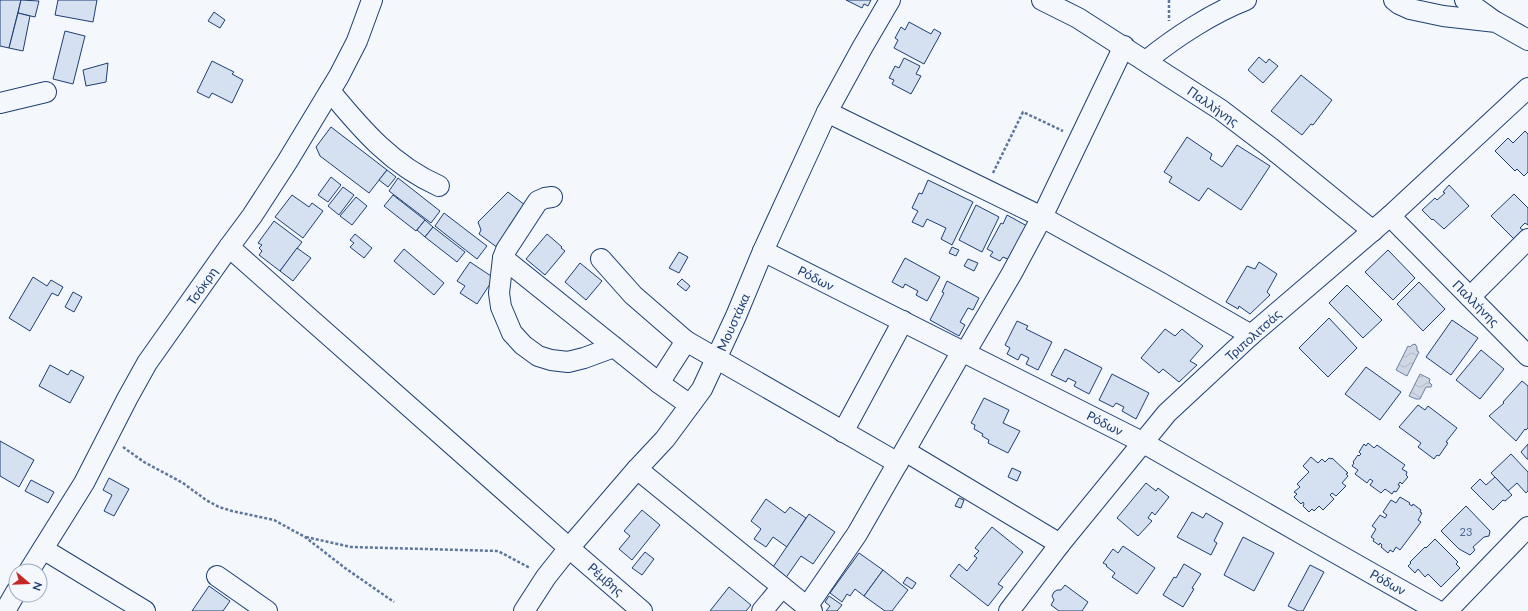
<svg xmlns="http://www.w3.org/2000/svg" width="1528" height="611" viewBox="0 0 1528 611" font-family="Lato,sans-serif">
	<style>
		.water { fill: url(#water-waves); stroke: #687fa3 }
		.building { fill: #d5e0f0; stroke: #1d3f73 }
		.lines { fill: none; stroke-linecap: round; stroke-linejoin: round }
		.minor-casing { stroke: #1d3f73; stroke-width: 22 }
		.path { stroke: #5e769c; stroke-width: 2.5; stroke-dasharray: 3 2; stroke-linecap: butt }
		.minor { stroke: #f4f7fb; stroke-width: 20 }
		.labels { text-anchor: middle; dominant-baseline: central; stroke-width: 3; stroke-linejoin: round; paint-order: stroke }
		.number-label { font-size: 11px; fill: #4b6792 }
		.street-label { font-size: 13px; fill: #1d3f73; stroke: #f4f7fb }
	</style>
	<defs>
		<pattern id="water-waves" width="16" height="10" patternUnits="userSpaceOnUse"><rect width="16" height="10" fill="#cfd7e4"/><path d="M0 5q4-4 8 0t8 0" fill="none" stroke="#b1bac7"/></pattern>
	</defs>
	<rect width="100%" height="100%" fill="#f4f7fb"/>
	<!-- water -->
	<g class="water">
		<path d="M1415,344L1417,347V351L1419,352L1407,376L1396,370L1408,346L1410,347L1412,345Z"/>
		<path d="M1420,374L1430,379L1429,382L1432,385L1431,387H1426L1420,399H1416L1409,396Z"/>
	</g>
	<!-- building -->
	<g class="building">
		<path d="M0,0H21L9,48L0,46Z"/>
		<path d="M21,0L39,1L35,17L18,13Z"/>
		<path d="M58,0H97L93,22L55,15Z"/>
		<path d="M846,0H871L868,6L864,4L862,8Z"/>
		<path d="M214,12L225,20L220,28L208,21Z"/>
		<path d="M18,13L30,16L23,51L9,48Z"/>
		<path d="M909,22L931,34L934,29L941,33L924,64L894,48L898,40L895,38L901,27L905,30Z"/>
		<path d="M65,31L85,36L73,84L53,79Z"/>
		<path d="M1259,57L1266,63L1269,59L1278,66L1263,83L1248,70Z"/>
		<path d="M904,58L920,66L916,74L921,76L911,94L892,84L894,80L889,78L895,66L899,68Z"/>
		<path d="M212,61L234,72L232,74L243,80L232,103L212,93L209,98L197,92Z"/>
		<path d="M108,63L106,82L86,86L83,70Z"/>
		<path d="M1301,75L1332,100L1313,125L1311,124L1302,135L1271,111Z"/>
		<path d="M331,127L387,170L369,193L320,156L316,147Z"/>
		<path d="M1525,131L1528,134V172L1524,176L1517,169L1515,171L1495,151L1508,138L1513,143Z"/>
		<path d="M1187,137L1212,154L1210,159L1222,167L1237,145L1270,166L1241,210L1208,188L1199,201L1169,182L1172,177L1164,172Z"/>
		<path d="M387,170L396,177L388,187L379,180Z"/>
		<path d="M331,177L341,185L328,202L318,195Z"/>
		<path d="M398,178L440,211L431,223L389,191Z"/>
		<path d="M928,180L973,202L952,245L941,239L946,228L927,219L923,227L912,222L918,211L912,208L919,193L922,194Z"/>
		<path d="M1449,185L1469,206L1444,229L1433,219L1432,220L1422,210L1435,198L1437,200L1445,193L1443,192Z"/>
		<path d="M343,187L354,195L339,215L328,206Z"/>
		<path d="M508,192L530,209L498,248L479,234L481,230L478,222Z"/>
		<path d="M1514,194L1528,208V225L1525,223L1520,228L1523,230L1514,239L1491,216Z"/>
		<path d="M292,195L309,207L312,203L323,211L303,238L275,217Z"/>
		<path d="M393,195L425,220L416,231L384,206Z"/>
		<path d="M356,197L367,206L352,225L340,216Z"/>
		<path d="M976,205L999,217L982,252L959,240Z"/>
		<path d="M444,213L487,246L477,259L435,226Z"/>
		<path d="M1007,215L1027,226L1010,260L1003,257L1000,261L990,256L993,252L987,249L1001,223L1003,224Z"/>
		<path d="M425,220L433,227L425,237L417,230Z"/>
		<path d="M274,221L302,242L280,271L259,255L262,251L259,248L262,245L258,243Z"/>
		<path d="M433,227L465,252L457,262L425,237Z"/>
		<path d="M355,234L372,248L364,258L350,247L354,243L350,240Z"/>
		<path d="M547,234L562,247L561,248L565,251L545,275L526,259Z"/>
		<path d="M952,247L959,250L956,256L949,253Z"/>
		<path d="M297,248L311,258L293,281L280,271Z"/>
		<path d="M404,249L444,283L434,295L394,261Z"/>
		<path d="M1388,250L1415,278L1393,300L1365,272Z"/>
		<path d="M679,252L688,257L679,273L669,268Z"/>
		<path d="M905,258L940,277L927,301L916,295L918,291L905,284L903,288L892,282Z"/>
		<path d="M968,259L978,263L974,271L964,266Z"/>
		<path d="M470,262L494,278L477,304L460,293L465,286L457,281Z"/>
		<path d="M1259,262L1277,274L1267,292L1270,295L1250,314L1239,306L1238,309L1226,302L1247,266L1255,269Z"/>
		<path d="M580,263L602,281L586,300L565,282Z"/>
		<path d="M33,277L47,286L51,280L63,287L58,296L52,293L30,331L9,318Z"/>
		<path d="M682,279L690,286L686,291L677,284Z"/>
		<path d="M947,281L979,298L973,310L968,308L960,322L965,325L959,336L930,320L944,293L942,292Z"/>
		<path d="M1419,282L1445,309L1423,331L1397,304Z"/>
		<path d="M1347,285L1382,320L1363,338L1329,303Z"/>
		<path d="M73,292L82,297L74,312L65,307Z"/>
		<path d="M1329,318L1357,348L1328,377L1299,348Z"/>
		<path d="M1452,320L1478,338L1451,375L1426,357Z"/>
		<path d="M1017,321L1028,326L1026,329L1052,342L1038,370L1026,364L1029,358L1021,354L1018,360L1007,354L1010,348L1005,345Z"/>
		<path d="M1165,329L1175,336L1182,329L1203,346L1190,361L1197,365L1179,382L1163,369L1159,373L1141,358Z"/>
		<path d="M1065,349L1102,368L1089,394L1074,386L1076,382L1068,378L1066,382L1051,375Z"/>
		<path d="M1481,350L1504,369L1480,399L1456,380Z"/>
		<path d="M50,365L68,375L71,370L84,377L70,403L39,386Z"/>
		<path d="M1366,367L1401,392L1380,420L1345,394Z"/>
		<path d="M1112,374L1149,393L1136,419L1122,411L1124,407L1116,403L1113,407L1099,400Z"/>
		<path d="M1522,381L1528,386V428L1526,430L1525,429L1516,441L1489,416L1504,403L1503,402Z"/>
		<path d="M984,398L1009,410L1003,423L1020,431L1008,453L988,443L989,440L982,436L983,434L974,429L975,425L971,423Z"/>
		<path d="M1418,405L1425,410L1428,406L1457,428L1446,442L1448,443L1439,456L1437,455L1434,459L1418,447L1421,443L1399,427Z"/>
		<path d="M0,441L34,460L19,487L0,476Z"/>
		<path d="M1368,443L1374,448L1377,445L1405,465L1402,469L1407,472L1406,475L1408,477L1402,484L1400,482L1398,485L1400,486L1396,492L1394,491L1392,494L1385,489L1381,493L1370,485L1373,481L1370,479L1367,483L1355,474L1358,470L1352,466L1354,463L1353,462L1358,455L1359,456L1361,454L1359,452L1364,444L1366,446Z"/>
		<path d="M1528,444V459H1527L1521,452Z"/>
		<path d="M1511,454L1528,472V491L1526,493L1517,483L1508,491L1491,473Z"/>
		<path d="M1311,457L1318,463L1322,459L1325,462L1329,458L1331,459L1332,458L1348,473L1346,474L1348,476L1342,483L1346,486L1336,496L1332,493L1330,495L1334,499L1323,510L1319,506L1314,511L1312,509L1309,512L1303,506L1304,504L1303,502L1301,504L1294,497L1297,494L1294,492L1300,487L1297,484L1309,472L1303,466Z"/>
		<path d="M1012,468L1021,472L1017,481L1008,477Z"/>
		<path d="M1495,477L1512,495L1505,501L1503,500L1493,510L1471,488L1480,479L1486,485Z"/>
		<path d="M109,478L129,489L114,516L104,511L112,495L103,490Z"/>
		<path d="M31,480L54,492L48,503L25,491Z"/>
		<path d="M1146,483L1156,491L1158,488L1169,497L1155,515L1152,512L1148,518L1152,521L1138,536L1117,518Z"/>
		<path d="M1400,497L1410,503L1409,504L1412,506L1413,504L1421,510L1420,512L1422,513L1418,520L1421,522L1400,550L1396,547L1393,552L1390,550L1388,553L1381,547L1382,545L1380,543L1379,545L1373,541L1374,539L1371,537L1376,529L1372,526L1380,515L1385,518L1387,515L1383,512L1391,500L1396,503Z"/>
		<path d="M959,498L964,500L961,508L955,506Z"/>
		<path d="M766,499L785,513L790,507L806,518L787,547L773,537L766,547L754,539L761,529L751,521Z"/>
		<path d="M1466,506L1490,531L1489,536L1484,537L1473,547L1475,550L1470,555L1459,549L1441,531Z"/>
		<path d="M642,510L660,525L632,560L619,549L630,536L624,531Z"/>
		<path d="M1192,512L1203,518L1206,513L1223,523L1214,541L1217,543L1211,555L1177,537Z"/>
		<path d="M809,514L835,532L813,564L801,556L785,579L771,570Z"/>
		<path d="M992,527L1023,552L998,584L1003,587L988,606L950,576L959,564L967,571L977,558L974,556L979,551L975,548Z"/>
		<path d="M1243,537L1274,553L1254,591L1224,575Z"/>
		<path d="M1435,539L1458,562L1456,564L1460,568L1441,587L1428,574L1425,577L1418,569L1415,573L1408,566L1411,563L1410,562L1425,547L1426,548Z"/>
		<path d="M1123,546L1155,568L1137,594L1112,577L1115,573L1106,566L1107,565L1103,563L1113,549L1118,553Z"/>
		<path d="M645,552L654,559L642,575L632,568Z"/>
		<path d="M859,553L883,570L864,596L855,589L850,596L847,594L842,602L830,593Z"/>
		<path d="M1184,564L1201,574L1192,588L1194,589L1183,607L1163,595L1174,577L1176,578Z"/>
		<path d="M1310,565L1324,572L1303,611H1298L1288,606Z"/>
		<path d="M883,570L908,590L892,611H885L864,596Z"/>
		<path d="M907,577L916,583L912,589L903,583Z"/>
		<path d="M1065,585L1088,602L1082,611H1059L1051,605L1054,600L1052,596L1054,592L1057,590H1061Z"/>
		<path d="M209,586L230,601L223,611H192Z"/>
		<path d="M729,587L751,605L746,611H710Z"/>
		<path d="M829,596L842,605L837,611H826L830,606L825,602Z"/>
	</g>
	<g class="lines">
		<!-- minor casing -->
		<g class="minor-casing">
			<g id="minor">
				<path d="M1042,0L1078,18L1221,110L1271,148L1373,231"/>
				<path d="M1394,0L1399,4L1410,9L1443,16L1496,22L1528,40"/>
				<path d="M1465,0L1494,21"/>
				<path d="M1146,61C1174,38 1212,13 1246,0"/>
				<path d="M330,91C362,130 392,165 439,186"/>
				<path d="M0,103L46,92"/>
				<path d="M827,112L1042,217L1161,283L1251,335"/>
				<path d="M552,197L545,198L538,201L506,250L503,258L499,293L501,307L512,333L523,345L538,356L551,360L568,362L584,358L614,347"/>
				<path d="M1390,216L1528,356"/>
				<path d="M229,247L569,548L642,611"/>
				<path d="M763,251L1142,442L1304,535L1438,611"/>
				<path d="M503,258L659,383L690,405"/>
				<path d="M601,259L633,295L686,341L898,463"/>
				<path d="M1470,297L1528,239"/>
				<path d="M965,353L1012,273L1042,217L1124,46"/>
				<path d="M659,383L686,341"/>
				<path d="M843,432L903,321"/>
				<path d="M905,451L1060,544"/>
				<path d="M637,469L812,611"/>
				<path d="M43,549L145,611"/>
				<path d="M29,571L84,483L127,399L147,363L229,247L252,216L287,162L339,76L357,41L372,0"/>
				<path d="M217,576L267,611"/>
				<path d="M807,607L857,534L962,351"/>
				<path d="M5,611L16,592"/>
				<path d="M524,611L546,577L569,548L637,469L665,439L702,389L736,316L763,251L827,112L862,48L890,0"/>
				<path d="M762,611L782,587"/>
				<path d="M1009,611L1060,544L1167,413L1251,335L1390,216L1528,88"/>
				<path d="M1447,611L1528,527"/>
			</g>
		</g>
		<!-- path -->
		<g class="path">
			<path d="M1169,0V21"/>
			<path d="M993,173L1023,112L1063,131"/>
			<path d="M123,447L144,462L183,483L206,500L219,507L232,511L274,520L305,537L345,568L394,602"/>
			<path d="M306,537L351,547L498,551L530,568"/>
		</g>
		<!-- minor -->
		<use href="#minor" class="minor"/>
	</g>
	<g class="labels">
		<!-- number labels -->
		<g class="number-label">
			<text x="1466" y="531">23</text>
		</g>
		<!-- street labels -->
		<g class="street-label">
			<text transform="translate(1213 106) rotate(35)">Παλλήνης</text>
			<text transform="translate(816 278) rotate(27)">Ρόδων</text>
			<text transform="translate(202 286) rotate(-55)">Τσόκρη</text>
			<text transform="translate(1476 303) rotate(45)">Παλλήνης</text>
			<text transform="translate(733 322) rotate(-66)">Μουστάκα</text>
			<text transform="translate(1253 335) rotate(-42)">Τριπολιτσάς</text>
			<text transform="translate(1105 423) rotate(27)">Ρόδων</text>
			<text transform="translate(606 579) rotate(41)">Ρέμβης</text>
			<text transform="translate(1388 582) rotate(29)">Ρόδων</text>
		</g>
	</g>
	<!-- north arrow -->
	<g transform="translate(28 583) rotate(109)"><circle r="19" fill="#f4f7fb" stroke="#9eadc5"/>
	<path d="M0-3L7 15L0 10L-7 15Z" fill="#c62828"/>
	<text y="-6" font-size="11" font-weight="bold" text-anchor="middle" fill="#1d3f73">N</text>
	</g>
</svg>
